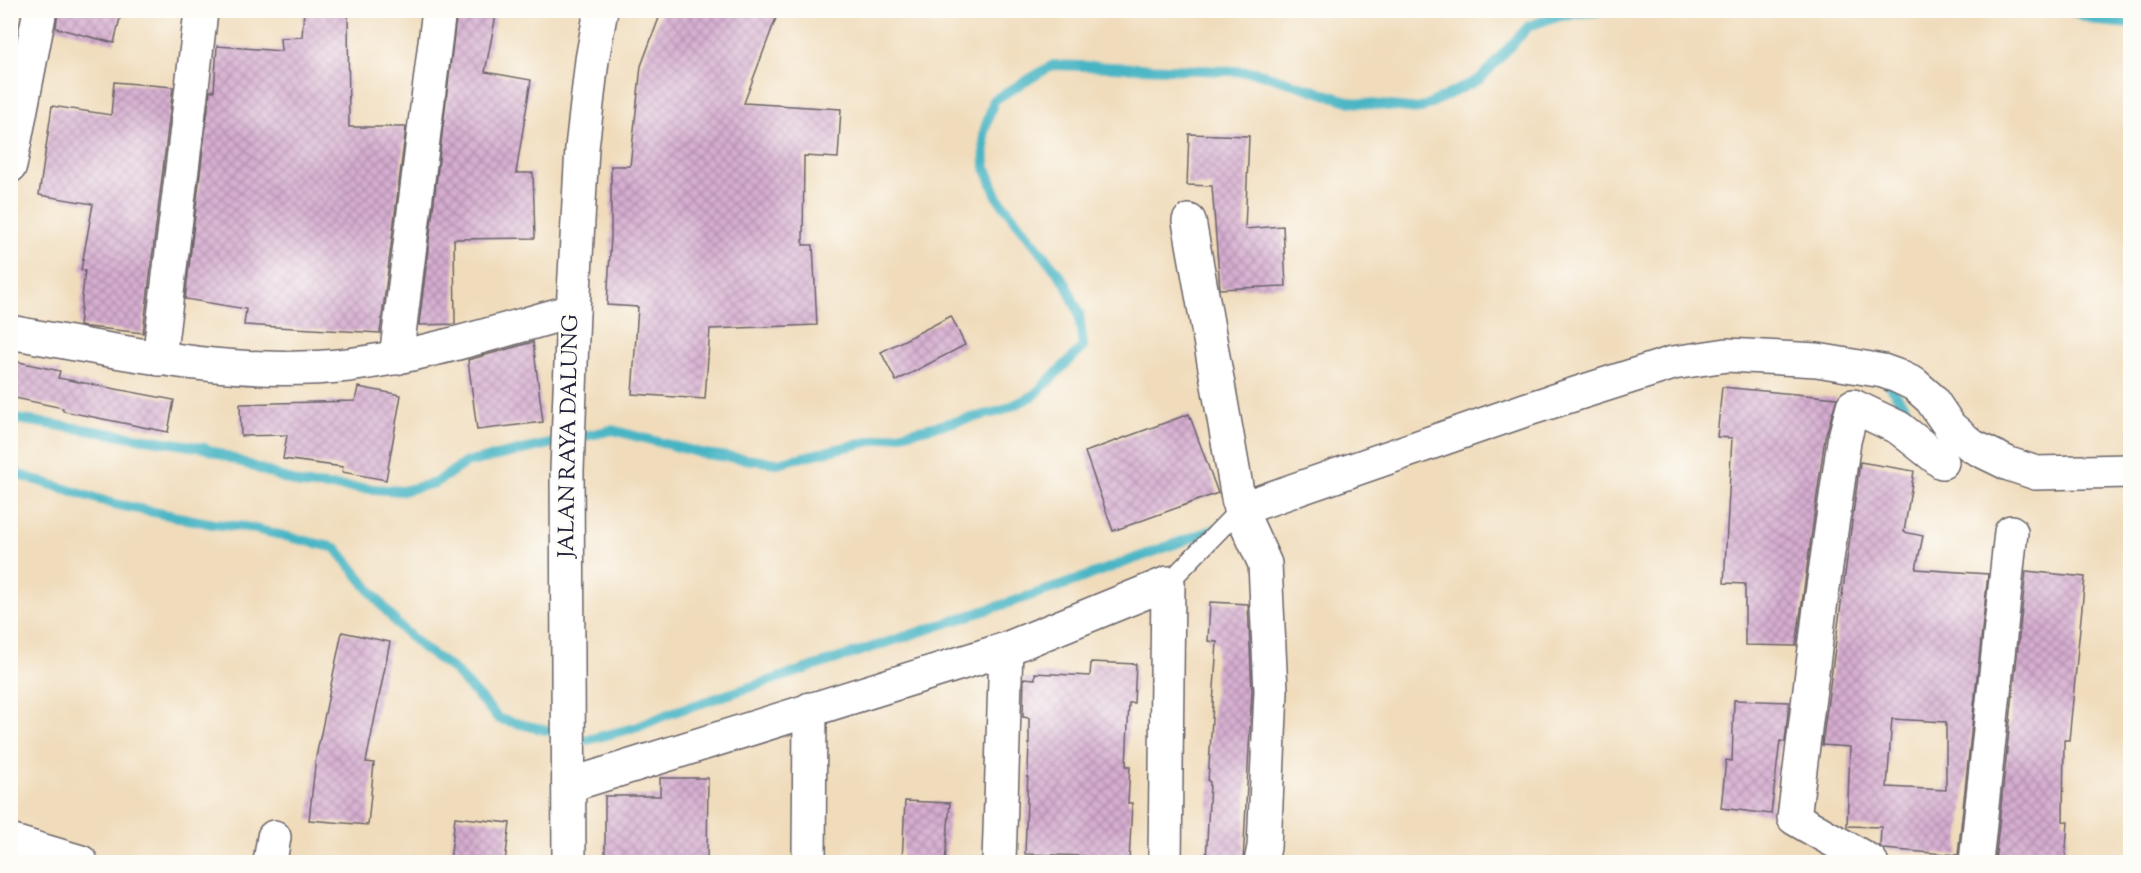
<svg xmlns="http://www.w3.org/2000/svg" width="2141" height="873" viewBox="0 0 2141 873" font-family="'Sorts Mill Goudy',serif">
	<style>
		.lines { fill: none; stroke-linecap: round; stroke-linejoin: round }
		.stream { stroke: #48b5c4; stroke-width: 10 }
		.building { fill: url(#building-cross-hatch); fill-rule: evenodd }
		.service-casing { stroke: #6a6368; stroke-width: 21 }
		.minor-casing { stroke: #6a6368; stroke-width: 36 }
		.tertiary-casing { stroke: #6a6368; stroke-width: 36 }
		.service { stroke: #fff; stroke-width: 18 }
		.minor { stroke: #fff; stroke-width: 33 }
		.tertiary { stroke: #fff; stroke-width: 33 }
		.labels { text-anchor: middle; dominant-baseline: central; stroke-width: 5; stroke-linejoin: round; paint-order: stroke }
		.street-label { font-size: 22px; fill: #22223b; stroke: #fdfcf7 }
	</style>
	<defs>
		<pattern id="building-cross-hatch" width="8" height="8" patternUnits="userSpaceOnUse" patternTransform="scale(1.5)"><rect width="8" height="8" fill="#d6add0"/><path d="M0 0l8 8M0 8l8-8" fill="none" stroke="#ad8caa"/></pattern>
	</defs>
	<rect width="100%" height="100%" fill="#fdfcf7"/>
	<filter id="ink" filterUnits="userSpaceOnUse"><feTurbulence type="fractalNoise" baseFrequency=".0167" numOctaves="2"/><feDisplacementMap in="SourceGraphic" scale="12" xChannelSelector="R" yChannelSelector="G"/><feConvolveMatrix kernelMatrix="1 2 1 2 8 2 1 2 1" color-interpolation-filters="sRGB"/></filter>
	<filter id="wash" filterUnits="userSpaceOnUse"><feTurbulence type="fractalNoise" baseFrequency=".008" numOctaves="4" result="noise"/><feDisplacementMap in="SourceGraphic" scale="24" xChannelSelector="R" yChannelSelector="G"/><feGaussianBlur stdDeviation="1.35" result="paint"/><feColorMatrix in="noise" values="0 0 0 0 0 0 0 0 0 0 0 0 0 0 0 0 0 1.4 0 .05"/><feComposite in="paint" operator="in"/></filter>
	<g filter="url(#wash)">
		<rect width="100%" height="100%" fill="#f0dcbb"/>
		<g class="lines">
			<!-- stream -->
			<g class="stream">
				<path d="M2068,10L2098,21L2130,24"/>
				<path d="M1889,385L1918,426"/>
				<path d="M10,418L204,448L300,484L402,491L435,483L465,463L612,430L705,454L777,463L1001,411L1033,396L1083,347L1079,313L1065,282L998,198L985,166L984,132L994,100L1053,65L1255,72L1351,102L1419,109L1480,79L1529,26L1560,15L1619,10"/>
				<path d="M10,472L114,504L213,524L246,527L336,548L398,625L424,649L453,669L499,719L587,740L638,727L668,714L1063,585L1218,528"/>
			</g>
		</g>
		<g id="blocks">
			<!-- building -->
			<g class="building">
				<path d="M58,10H122L114,43L56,28Z"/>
				<path d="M304,10H348L349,127H406L380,333L244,325L246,309L185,299L210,91H214L217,46L281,51L280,38L302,37Z"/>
				<path d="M457,10H497L485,72L531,80L516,173H533L535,238L454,239L455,324L419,325Z"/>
				<path d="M662,10H779L744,103L841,109L838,158L804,156L803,245H813L817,325L710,329L705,399L632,394L638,307L607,305L611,236V166H630L641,66Z"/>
				<path d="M114,82L173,87L143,333L79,326L85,270H81L93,204L39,195L52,106L111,115Z"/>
				<path d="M1189,134L1249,136L1245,229L1283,226L1286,286L1220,289L1212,186L1187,185Z"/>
				<path d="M951,316L965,345L896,381L881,352Z"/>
				<path d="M533,342L543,422L477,430L468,360Z"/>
				<path d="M10,360L60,371L58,378L174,400L168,432L63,411V408L10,397Z"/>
				<path d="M358,387L401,395L386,480L342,472L343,467L283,459L287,435L241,436L240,404L355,401Z"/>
				<path d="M1722,387L1837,398L1825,438L1796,646L1745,645V584L1724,583L1732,438L1717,437Z"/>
				<path d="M1189,414L1218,493L1113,531L1085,452Z"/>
				<path d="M1860,462L1914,471L1904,532L1923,536L1916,569L1988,574L1958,855L1883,849L1880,846L1881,827L1847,826L1850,747L1822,745ZM1892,719L1946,722V790L1887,787Z"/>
				<path d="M2026,571L2085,577L2069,740H2064L2063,821L2068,822L2065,862H1995Z"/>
				<path d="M1210,602L1248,604L1252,691L1243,862H1206L1210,782L1208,781L1217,642L1208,641Z"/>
				<path d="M342,632L390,642L366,762L374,763L368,825L309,820L316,757Z"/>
				<path d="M1091,662L1136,664L1134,703H1129L1126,766H1130L1128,803H1132L1129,862H1085V856L1025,854L1029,742V718L1023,717L1024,678L1035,679V673L1090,676Z"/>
				<path d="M1734,700L1789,702L1785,742L1780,741L1771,814L1721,808L1726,760L1732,761Z"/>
				<path d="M660,778H708L707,862H605V796H660Z"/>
				<path d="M905,801L950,803L945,862H902Z"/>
				<path d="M455,817L510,823L505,862H450Z"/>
			</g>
		</g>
	</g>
	<g filter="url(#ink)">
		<use href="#blocks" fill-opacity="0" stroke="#6a6368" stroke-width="1.5"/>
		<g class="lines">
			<!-- service casing -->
			<g class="service-casing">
				<path id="service" d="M1168,583L1240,509"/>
			</g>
			<!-- minor casing -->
			<g class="minor-casing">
				<g id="minor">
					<path d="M10,166L40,10"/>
					<path d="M1189,221L1240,509L1265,564L1271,691L1264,847L1261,862"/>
					<path d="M10,332C121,352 235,378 348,365C424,356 499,331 573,311"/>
					<path d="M396,358L439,10"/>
					<path d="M159,359L201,12"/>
					<path d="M1240,509L1525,410L1673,363L1727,355L1817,360L1883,371L1897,376L1914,384L1931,399L1950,427L1972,446L2009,464L2036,473L2130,471"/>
					<path d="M570,785L1006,649L1168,583L1165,862"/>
					<path d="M10,841L81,862"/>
					<path d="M270,862L274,837"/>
					<path d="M809,862L810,709"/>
					<path d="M999,862L1006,649"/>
					<path d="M1871,862L1794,818L1820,608L1844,441L1853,406L1899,428L1942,462"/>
					<path d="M1976,862L2011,532"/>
				</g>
			</g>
			<!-- tertiary casing -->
			<g class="tertiary-casing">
				<path id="tertiary" d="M569,862L567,470L573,311L582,148L592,60L601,10"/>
			</g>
			<!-- service -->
			<use href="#service" class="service"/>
			<!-- minor -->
			<use href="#minor" class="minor"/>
			<!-- tertiary -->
			<use href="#tertiary" class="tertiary"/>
		</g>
	</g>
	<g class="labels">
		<!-- street labels -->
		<g class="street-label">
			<text transform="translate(570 436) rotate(-89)">JALAN RAYA DALUNG</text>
		</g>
	</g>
	<!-- margin -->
	<rect width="2141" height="873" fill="none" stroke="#fdfcf7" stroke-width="36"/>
</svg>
